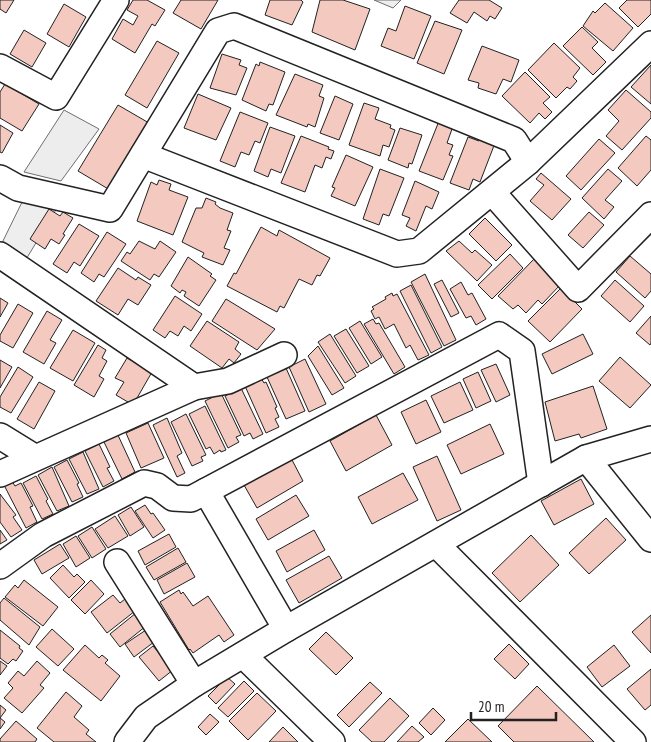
<svg xmlns="http://www.w3.org/2000/svg" width="651" height="742" viewBox="0 0 651 742" font-family="'PT Sans Narrow',sans-serif">
	<style>
		.green { fill: #eee; stroke: #6f6f6f }
		.parking { fill: #ededed; stroke: #6f6f6f }
		.building { fill: #f3c9c0; stroke: #222 }
		.lines { fill: none; stroke-linecap: round; stroke-linejoin: round }
		.street-casing { stroke: #222; stroke-width: 28 }
		.street { stroke: #fff; stroke-width: 25 }
	</style>
	<rect width="100%" height="100%" fill="#fff"/>
	<!-- green -->
	<g class="green">
		<path d="M374,0H401L393,8Z"/>
		<path d="M26,194L60,203L22,266L0,247Z"/>
	</g>
	<!-- parking -->
	<path class="parking" d="M64,110L99,129L61,181L24,172Z"/>
	<!-- building -->
	<g class="building">
		<path d="M0,0H14L6,13L0,9Z"/>
		<path d="M133,0H147L165,10L155,26L152,24L135,53L112,39L123,19L133,25L138,16L127,10Z"/>
		<path d="M181,0H218L201,29L173,13Z"/>
		<path d="M270,0H301L303,2L292,25L265,15Z"/>
		<path d="M320,0H343L370,9L355,50L312,32Z"/>
		<path d="M459,0H489L502,8L495,19L490,16L487,21L474,12L467,23L450,13Z"/>
		<path d="M627,0H651V14L638,27L619,8Z"/>
		<path d="M605,3L633,28L613,51L583,26L593,11L595,13Z"/>
		<path d="M64,4L86,17L69,47L47,34Z"/>
		<path d="M405,6L431,16L414,59L381,46L388,28L396,31Z"/>
		<path d="M435,21L462,30L444,74L417,63Z"/>
		<path d="M582,27L598,42L592,48L606,62L593,75L563,46Z"/>
		<path d="M24,30L46,43L32,67L10,54Z"/>
		<path d="M157,41L179,53L147,108L125,95Z"/>
		<path d="M554,43L580,68L573,77L577,81L570,89L567,87L556,98L528,70Z"/>
		<path d="M482,46L519,60L511,82L503,79L496,94L478,88L479,83L468,80Z"/>
		<path d="M222,54L241,60L239,65L247,68L236,95L210,88Z"/>
		<path d="M260,62L285,72L273,105L269,104L266,111L242,100L256,64L259,66Z"/>
		<path d="M651,65V104L631,87Z"/>
		<path d="M525,72L550,97L543,103L552,112L545,119L539,113L530,123L502,96Z"/>
		<path d="M295,74L323,85L319,96L324,98L315,127L308,124L307,127L276,115Z"/>
		<path d="M5,84L39,104L22,131L0,118V92Z"/>
		<path d="M626,90L651,112V118L622,150L606,136L619,121L608,110Z"/>
		<path d="M198,94L231,108L216,140L184,128Z"/>
		<path d="M335,96L353,104L339,140L320,133Z"/>
		<path d="M364,103L379,108L375,119L391,125L390,128L395,130L389,147L383,145L380,156L349,145Z"/>
		<path d="M118,105L149,123L110,190L78,171Z"/>
		<path d="M240,112L268,123L260,143L255,141L249,155L241,152L235,167L220,161Z"/>
		<path d="M439,121L452,129L447,143L453,145L449,155L453,156L443,180L419,171Z"/>
		<path d="M0,125L13,133L2,153L0,152Z"/>
		<path d="M270,127L295,136L281,173L271,169L268,177L254,171Z"/>
		<path d="M400,128L422,135L412,164L409,163L408,168L388,160Z"/>
		<path d="M301,136L329,147L328,149L334,151L331,159L326,157L322,168L315,165L305,192L281,183Z"/>
		<path d="M646,136L651,140V170L637,186L618,168Z"/>
		<path d="M468,137L479,141L481,137L495,143L480,182L473,179L469,190L450,183Z"/>
		<path d="M599,139L615,153L581,190L566,176Z"/>
		<path d="M346,155L373,167L355,206L331,196L335,188L332,187Z"/>
		<path d="M380,169L404,178L389,216L383,214L379,225L363,219Z"/>
		<path d="M608,169L622,181L605,200L614,207L604,219L582,198Z"/>
		<path d="M541,173L571,199L552,220L530,201L544,185L536,179Z"/>
		<path d="M159,180L171,184L169,190L188,197L173,235L137,221L151,182L157,185Z"/>
		<path d="M415,181L439,192L432,209L426,206L416,231L406,226L410,218L402,215Z"/>
		<path d="M206,198L216,202L215,204L220,208L233,213L227,230L231,231L224,248L230,250L223,265L202,257L204,253L182,242L196,208H202Z"/>
		<path d="M49,209L60,216L63,212L73,218L63,234L65,235L59,244L51,239L45,249L30,239Z"/>
		<path d="M589,212L604,225L583,248L568,235Z"/>
		<path d="M485,218L512,245L496,261L469,234Z"/>
		<path d="M79,224L99,236L80,266L74,262L67,273L53,264Z"/>
		<path d="M261,227L277,236L279,230L330,258L320,276L317,275L312,285L299,279L284,308L280,306L277,312L227,286L234,273L236,274Z"/>
		<path d="M107,232L126,244L104,277L99,274L94,282L81,273Z"/>
		<path d="M139,241L155,249L160,241L176,252L159,277L154,274L150,280L121,261L127,252L130,254Z"/>
		<path d="M459,241L472,253L475,250L492,265L477,281L446,251Z"/>
		<path d="M510,254L523,268L492,299L478,285Z"/>
		<path d="M630,256L651,274V291L645,298L616,272Z"/>
		<path d="M188,257L212,274L210,276L216,280L199,306L184,296L186,292L182,290L180,293L171,286Z"/>
		<path d="M535,258L561,284L542,304L538,300L526,313L518,305L513,309L498,296Z"/>
		<path d="M118,268L136,280L138,277L151,285L138,305L128,299L118,315L96,301Z"/>
		<path d="M425,274L456,340L444,346L411,282Z"/>
		<path d="M442,280L459,313L451,317L434,284Z"/>
		<path d="M615,280L644,306L630,322L601,296Z"/>
		<path d="M461,282L468,295L472,293L486,319L476,325L471,316L466,318L450,289Z"/>
		<path d="M411,285L442,347L431,353L400,291Z"/>
		<path d="M561,288L582,309L550,342L528,321Z"/>
		<path d="M392,293L393,296L397,294L429,355L418,360L410,345L406,348L394,324L385,329L379,317L375,319L371,311L374,309L372,307L386,299L385,297Z"/>
		<path d="M175,296L202,314L191,331L184,326L178,336L170,331L165,338L153,330Z"/>
		<path d="M0,298L8,303L0,317Z"/>
		<path d="M226,299L275,329L257,350L212,321Z"/>
		<path d="M18,304L33,313L13,348L0,341V335Z"/>
		<path d="M47,311L62,320L50,340L56,343L44,364L23,352Z"/>
		<path d="M651,316V343L650,345L636,333Z"/>
		<path d="M373,319L376,324L379,323L405,367L394,374L364,324Z"/>
		<path d="M207,321L239,342L235,349L241,354L234,363L229,359L222,368L190,346Z"/>
		<path d="M360,321L382,357L371,364L349,328Z"/>
		<path d="M346,329L369,366L357,373L334,336Z"/>
		<path d="M73,330L95,343L73,381L50,368Z"/>
		<path d="M330,334L356,376L345,383L318,342Z"/>
		<path d="M583,334L593,354L552,374L542,354Z"/>
		<path d="M98,345L106,350L102,358L107,361L99,376L104,379L94,397L74,385Z"/>
		<path d="M318,346L344,388L332,395L308,356Z"/>
		<path d="M620,357L651,385L630,408L599,381Z"/>
		<path d="M127,358L152,372L133,405L116,395L124,382L115,378Z"/>
		<path d="M305,359L326,404L309,412L289,367Z"/>
		<path d="M0,360L12,367L0,388Z"/>
		<path d="M496,364L510,395L496,402L481,370Z"/>
		<path d="M18,367L33,377L11,413L0,407V397Z"/>
		<path d="M286,368L305,411L286,419L267,377Z"/>
		<path d="M478,372L491,401L476,408L463,379Z"/>
		<path d="M261,378L264,383L266,382L277,407L275,408L279,417L275,419L279,427L266,433L245,386Z"/>
		<path d="M39,382L55,391L34,429L17,419Z"/>
		<path d="M460,382L473,410L444,423L431,396Z"/>
		<path d="M593,386L607,429L581,438L579,434L555,441L545,402Z"/>
		<path d="M241,388L263,434L253,439L250,433L244,436L225,396Z"/>
		<path d="M221,393L241,435L236,437L239,442L228,448L205,401Z"/>
		<path d="M426,400L441,432L416,444L401,412Z"/>
		<path d="M205,406L226,450L221,452L220,450L214,454L210,447L206,449L189,414Z"/>
		<path d="M186,414L206,455L201,457L203,461L192,466L171,422Z"/>
		<path d="M376,415L392,445L346,471L330,441Z"/>
		<path d="M167,418L182,453L177,456L185,473L177,477L153,425Z"/>
		<path d="M148,423L164,458L141,468L126,433Z"/>
		<path d="M490,424L504,454L461,474L447,445Z"/>
		<path d="M117,433L135,472L122,479L103,440Z"/>
		<path d="M99,444L110,467L107,468L114,481L103,487L85,451Z"/>
		<path d="M83,452L99,489L87,494L69,459Z"/>
		<path d="M437,456L461,510L437,521L413,467Z"/>
		<path d="M291,458L303,481L257,508L244,485Z"/>
		<path d="M67,460L79,483L77,484L83,497L72,502L54,467Z"/>
		<path d="M52,467L69,506L57,511L38,475Z"/>
		<path d="M403,473L418,500L372,524L358,497Z"/>
		<path d="M36,476L48,499L46,501L53,514L42,519L23,483Z"/>
		<path d="M581,479L594,504L554,525L541,501Z"/>
		<path d="M12,481L15,486L21,483L33,506L30,507L37,522L26,528L4,485Z"/>
		<path d="M0,494L16,515L13,517L22,530L11,537L0,522Z"/>
		<path d="M296,495L309,516L268,540L256,519Z"/>
		<path d="M145,505L151,514L153,513L165,530L153,538L135,511Z"/>
		<path d="M131,507L144,527L130,536L118,515Z"/>
		<path d="M115,516L128,536L108,548L95,529Z"/>
		<path d="M606,518L626,540L589,574L569,553Z"/>
		<path d="M92,527L106,549L92,558L78,536Z"/>
		<path d="M0,530L7,540L0,544Z"/>
		<path d="M314,530L325,550L287,572L276,551Z"/>
		<path d="M169,534L176,547L145,565L138,551Z"/>
		<path d="M531,535L559,565L520,602L492,573Z"/>
		<path d="M76,536L90,558L76,567L63,544Z"/>
		<path d="M60,544L69,558L42,574L34,560Z"/>
		<path d="M178,548L186,562L154,580L146,567Z"/>
		<path d="M329,556L342,578L299,603L286,580Z"/>
		<path d="M187,563L195,577L164,594L157,580Z"/>
		<path d="M63,565L74,577L77,574L85,582L69,598L50,578Z"/>
		<path d="M24,580L58,607L43,626L5,597L15,585L18,588Z"/>
		<path d="M91,580L104,594L85,614L71,600Z"/>
		<path d="M179,590L181,594L183,592L193,606L208,596L234,635L224,642L219,635L193,653L190,649L189,650L160,602Z"/>
		<path d="M113,595L120,603L125,599L135,611L107,633L91,612Z"/>
		<path d="M4,598L40,627L29,645L0,620V603Z"/>
		<path d="M136,613L146,626L120,647L110,634Z"/>
		<path d="M651,615V653L632,632Z"/>
		<path d="M52,629L74,649L58,666L36,647Z"/>
		<path d="M0,630L20,646L19,648L23,651L16,661L13,659L8,664L0,658Z"/>
		<path d="M146,630L154,642L134,657L125,644Z"/>
		<path d="M326,632L353,658L336,675L309,649Z"/>
		<path d="M509,644L529,664L515,679L494,659Z"/>
		<path d="M85,645L99,658L102,655L108,660L105,663L120,676L101,701L63,670Z"/>
		<path d="M614,645L630,666L602,687L587,667Z"/>
		<path d="M153,646L173,670L159,681L139,657Z"/>
		<path d="M0,661L7,666L0,675Z"/>
		<path d="M37,661L50,673L40,685L44,688L22,713L4,698L13,688L8,683L18,671L24,676Z"/>
		<path d="M651,669V705L645,710L627,689Z"/>
		<path d="M227,677L235,684L216,704L208,696Z"/>
		<path d="M244,681L254,691L228,717L218,708Z"/>
		<path d="M370,682L382,693L349,727L337,715Z"/>
		<path d="M537,686L594,742H514L498,726Z"/>
		<path d="M66,692L82,706L74,717L89,730L86,734L96,742H54L37,728Z"/>
		<path d="M257,693L276,711L248,740L229,721Z"/>
		<path d="M390,698L409,716L384,742H372L359,730Z"/>
		<path d="M0,705L6,710L0,718L5,722L0,729Z"/>
		<path d="M433,708L445,720L431,735L419,723Z"/>
		<path d="M210,714L219,722L206,735L198,727Z"/>
		<path d="M468,719L492,742H445Z"/>
		<path d="M16,721L37,739L35,742H0V739Z"/>
		<path d="M412,726L424,737L418,742H397Z"/>
		<path d="M283,727L298,742H269Z"/>
	</g>
	<g class="lines">
		<!-- street casing -->
		<g class="street-casing">
			<g id="street">
				<path d="M0,67L56,97L116,0"/>
				<path d="M143,155L397,254L419,251L528,162L651,44"/>
				<path d="M0,178L18,188L110,209L218,31L234,26L514,140L528,162"/>
				<path d="M492,192L578,289L651,215"/>
				<path d="M0,255L194,387"/>
				<path d="M0,436L34,457"/>
				<path d="M586,458L651,539"/>
				<path d="M0,474L194,387L228,381L284,355"/>
				<path d="M206,491L286,629"/>
				<path d="M436,544L633,742"/>
				<path d="M117,562L194,684"/>
				<path d="M0,566L43,535L144,483L157,486L173,498L191,499L499,335L522,351L541,484"/>
				<path d="M243,655L332,742"/>
				<path d="M127,742L146,717L194,684L286,629L586,458L651,439"/>
			</g>
		</g>
		<!-- street -->
		<use href="#street" class="street"/>
	</g>
	<!-- scale -->
	<path d="M471 712v8h85v-8" fill="none" stroke="#222222" stroke-width="2.5"/>
	<text x="478" y="712" font-size="15" fill="#222222" stroke="#ffffff" stroke-width="4" paint-order="stroke">20 m</text>
</svg>
